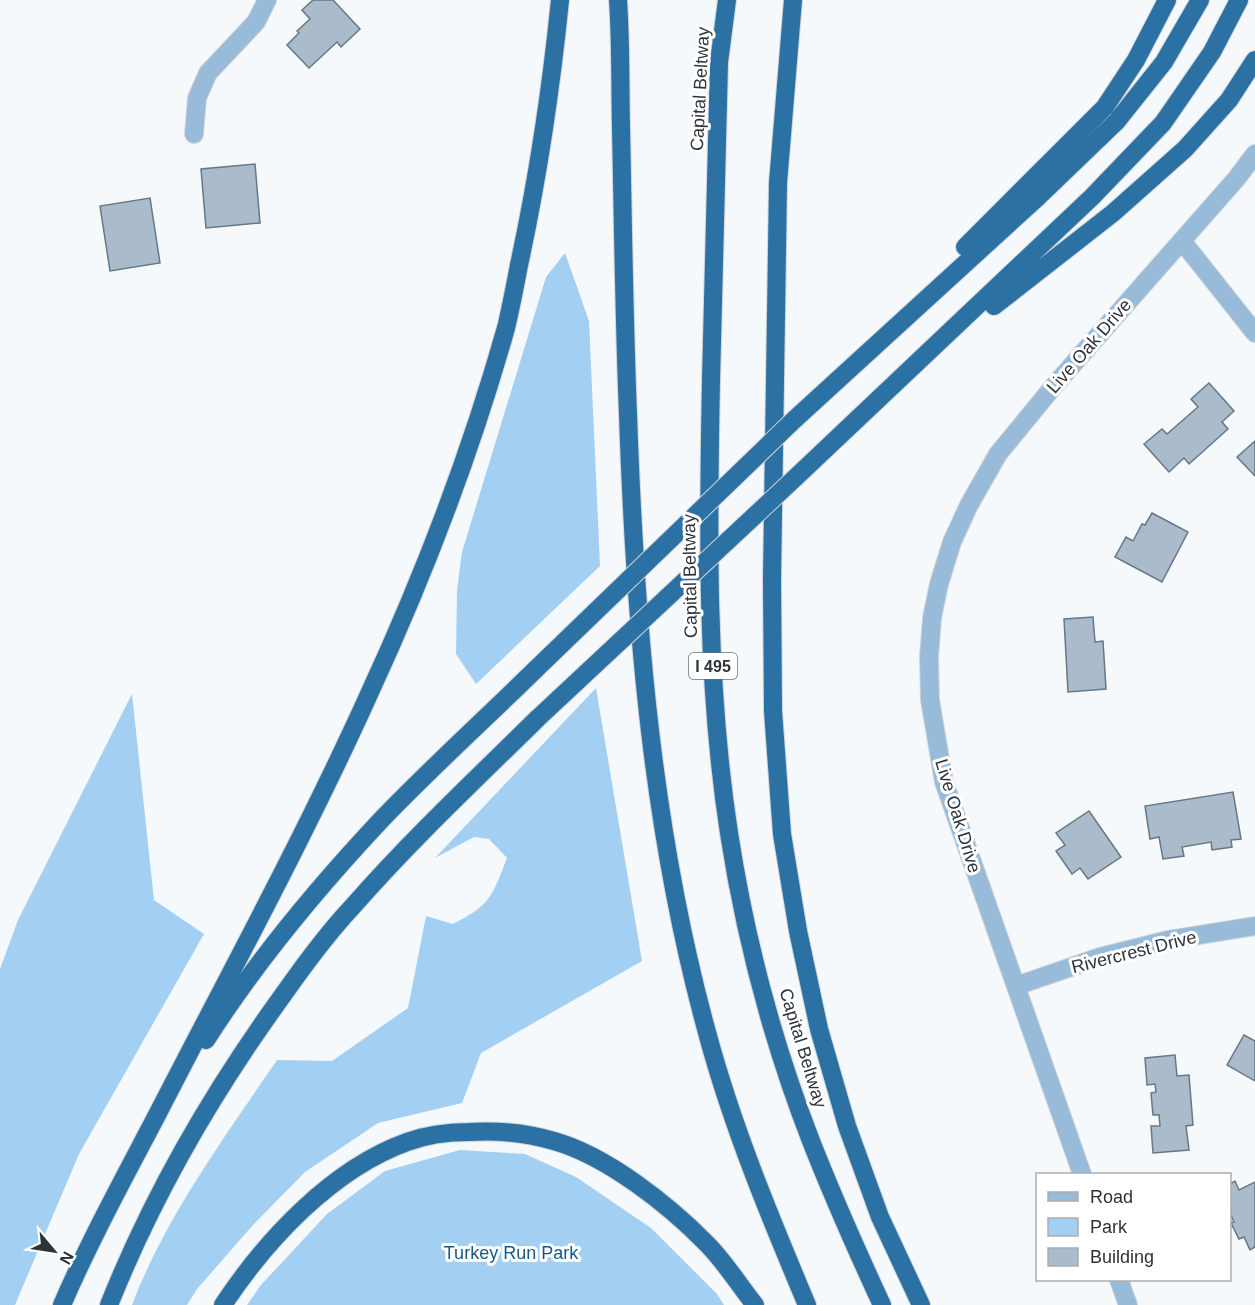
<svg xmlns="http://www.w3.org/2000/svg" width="1255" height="1305" viewBox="0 0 1255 1305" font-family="Helvetica,sans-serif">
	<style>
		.green { fill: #a3cff3 }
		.building { fill: #aabccb; stroke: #667785; stroke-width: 1.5 }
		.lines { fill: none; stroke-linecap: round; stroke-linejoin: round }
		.minor-casing { stroke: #d1d5d9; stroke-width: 20 }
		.highway-casing { stroke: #d1d5d9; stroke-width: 20 }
		.minor { stroke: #97bbd9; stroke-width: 18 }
		.highway { stroke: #2c71a3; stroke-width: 18 }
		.highway-bridge-casing { stroke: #d1d5d9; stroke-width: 20; stroke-linecap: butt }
		.highway-bridge { stroke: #2c71a3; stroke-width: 18 }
		.labels { text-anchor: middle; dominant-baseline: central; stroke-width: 6; stroke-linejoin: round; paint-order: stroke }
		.shield { fill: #fff; stroke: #6b7074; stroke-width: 1.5 }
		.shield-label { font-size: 16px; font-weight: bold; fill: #2c3339 }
		.street-label { font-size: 18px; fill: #2c3339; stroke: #fff }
		.park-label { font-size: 18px; fill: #175985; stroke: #fff }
	</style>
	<rect width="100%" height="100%" fill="#f5f9fc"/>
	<!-- green -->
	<g class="green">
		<path d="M565,253L589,321L600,566L476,684L456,654L457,590L462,552L546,277Z"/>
		<path d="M596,688L642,961L481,1053L462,1103L378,1123L305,1172L253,1225L197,1289L187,1305H132C166,1216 224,1138 277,1060L332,1061L408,1008L426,916L453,924C491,905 492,896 507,858L489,839L474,837L435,858Z"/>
		<path d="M132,694L154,900L204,934L79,1154L15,1305H0V969L18,920Z"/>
		<path d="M460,1150L525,1154L576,1177L651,1228L717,1294L724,1305H247L261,1285L327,1214L385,1171Z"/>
	</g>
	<!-- building -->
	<g class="building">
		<path d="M313,0H333L360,29L341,47L337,42L309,68L287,45L299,33L297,31L310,19L302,10Z"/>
		<path d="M255,164L260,223L206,228L201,169Z"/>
		<path d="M150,198L160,263L110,271L100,206Z"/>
		<path d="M1209,383L1234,411L1222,422L1228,429L1189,464L1184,458L1169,472L1144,444L1162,429L1167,434L1198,407L1191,399Z"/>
		<path d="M1255,441V476L1237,457Z"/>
		<path d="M1152,513L1188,532L1162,582L1115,557L1126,537L1133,541L1142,524L1145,525Z"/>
		<path d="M1093,617L1095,642L1103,641L1106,689L1068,692L1064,619Z"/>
		<path d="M1233,792L1241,839L1231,840L1232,847L1212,850L1211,842L1182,847L1184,856L1163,859L1159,837L1150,839L1145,806Z"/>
		<path d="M1089,811L1121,857L1088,879L1080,868L1072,874L1056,851L1065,845L1056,833Z"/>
		<path d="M1244,1035L1255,1041V1081L1227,1065Z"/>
		<path d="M1175,1055L1177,1076L1189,1075L1193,1125L1186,1126L1189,1150L1153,1153L1151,1126H1160L1159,1115H1153L1151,1093L1156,1092L1155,1084L1147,1085L1145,1058Z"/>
		<path d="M1235,1181L1239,1190L1255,1182V1247L1250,1250L1244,1237L1239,1239L1231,1223L1234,1222L1230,1213V1184Z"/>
	</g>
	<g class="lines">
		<!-- minor casing -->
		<g class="minor-casing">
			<g id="minor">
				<path d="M194,134L197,98L208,73L256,22L267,0"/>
				<path d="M1182,241L1255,333"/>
				<path d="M1016,986L1100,957L1168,940L1255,926"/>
				<path d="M1082,1174L944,782L930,700L929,657L932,618L939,584L952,542L969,505L998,454L1053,387L1237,178L1255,154"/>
				<path d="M1119,1280L1128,1305"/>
			</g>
		</g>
		<!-- highway casing -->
		<g class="highway-casing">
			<g id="highway">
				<path d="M618,0C621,42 620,85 621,127C623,223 624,318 628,414C635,623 652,834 708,1036C733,1128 770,1217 807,1305"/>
				<path d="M727,0L719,62C716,168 714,275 711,381C708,532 706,684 729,833C745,937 773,1043 811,1141C833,1197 857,1251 882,1305"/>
				<path d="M793,0L778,183L772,579L773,711L782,834L798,931L819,1029L847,1126L880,1217L921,1305"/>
				<path d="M965,247L1105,107L1136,60L1167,0"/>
				<path d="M994,306L1113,213L1185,149L1229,100L1255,60"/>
				<path d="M795,419L1039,196L1117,121L1164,62L1200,0"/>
				<path d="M795,478L1092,197L1163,123L1212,52L1239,0"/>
				<path d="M206,1040C255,963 320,885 382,819C431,768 485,719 536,669"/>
				<path d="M62,1305C90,1240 124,1178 157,1115C229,975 305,836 370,692C424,575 471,452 506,328C511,307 515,286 519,265C538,177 551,90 560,0"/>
				<path d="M109,1305C150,1202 204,1107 268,1016C295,978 322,939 354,905C412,839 476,779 538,718"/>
				<path d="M223,1305C266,1240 332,1169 407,1142C426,1135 449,1132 469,1132C498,1130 526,1133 554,1141C607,1156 669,1205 707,1244C725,1262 739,1285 755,1305"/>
			</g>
		</g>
		<!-- minor -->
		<use href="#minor" class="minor"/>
		<!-- highway -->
		<use href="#highway" class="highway"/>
		<!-- highway-bridge casing -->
		<g class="highway-bridge-casing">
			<g id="highway-bridge">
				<path d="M536,669L795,419"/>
				<path d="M538,718L795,478"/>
			</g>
		</g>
		<!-- highway-bridge -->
		<use href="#highway-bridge" class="highway-bridge"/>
	</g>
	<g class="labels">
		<!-- shield labels -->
		<rect class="shield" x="689" y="653" width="48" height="26" rx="4.5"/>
		<g class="shield-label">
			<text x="713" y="666">I 495</text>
		</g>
		<!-- street labels -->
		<g class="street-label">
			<text transform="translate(700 89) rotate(-87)">Capital Beltway</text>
			<text transform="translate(1089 346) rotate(-49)">Live Oak Drive</text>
			<text transform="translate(690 576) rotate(-91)">Capital Beltway</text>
			<text transform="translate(958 816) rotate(73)">Live Oak Drive</text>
			<text transform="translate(1134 952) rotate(-14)">Rivercrest Drive</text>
			<text transform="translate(803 1048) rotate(73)">Capital Beltway</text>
		</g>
		<!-- park labels -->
		<g class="park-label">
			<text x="511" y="1253">Turkey Run Park</text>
		</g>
	</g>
	<!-- legend -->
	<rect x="1036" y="1173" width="195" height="108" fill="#ffffff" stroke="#abadb0" stroke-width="1.5"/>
	<rect x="1048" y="1192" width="30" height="9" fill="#97bbd9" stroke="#abadb0" stroke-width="1.5"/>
	<text x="1090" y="1203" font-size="18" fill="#2c3339">Road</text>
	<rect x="1048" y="1218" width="30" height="18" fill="#a3cff3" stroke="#abadb0" stroke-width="1.5"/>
	<text x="1090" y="1233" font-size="18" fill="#2c3339">Park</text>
	<rect x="1048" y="1248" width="30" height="18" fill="#aabccb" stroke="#abadb0" stroke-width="1.5"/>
	<text x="1090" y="1263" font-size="18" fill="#2c3339">Building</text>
	<!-- north arrow -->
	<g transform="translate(54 1251) rotate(119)" stroke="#ffffff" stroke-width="4.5" paint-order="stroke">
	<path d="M0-4.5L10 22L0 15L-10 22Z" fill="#2c3339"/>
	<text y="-9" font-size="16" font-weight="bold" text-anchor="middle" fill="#2c3339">N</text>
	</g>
</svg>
